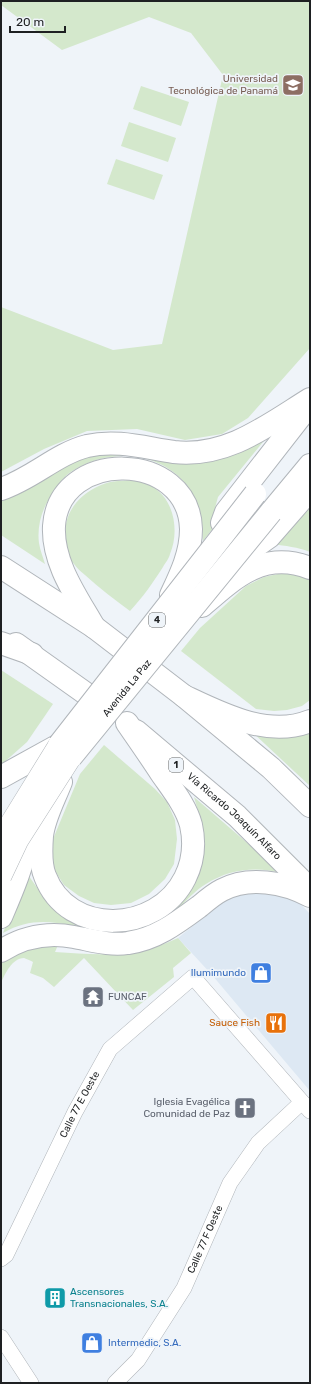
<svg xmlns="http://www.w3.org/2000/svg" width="311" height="1384" viewBox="0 0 311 1384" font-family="Rubik,sans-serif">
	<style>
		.built { fill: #dde8f3 }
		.green { fill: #d4e8cc }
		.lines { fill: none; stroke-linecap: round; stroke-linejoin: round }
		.minor-casing { stroke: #b0b5ba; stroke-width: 16 }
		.primary-casing { stroke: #b0b5ba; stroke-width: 24 }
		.trunk-casing { stroke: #b0b5ba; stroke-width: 24 }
		.minor { stroke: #fff; stroke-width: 15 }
		.primary { stroke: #fff; stroke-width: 22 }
		.trunk { stroke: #fff; stroke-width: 22 }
		.secondary-bridge-casing { stroke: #b0b5ba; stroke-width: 22; stroke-linecap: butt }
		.trunk-bridge-casing { stroke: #b0b5ba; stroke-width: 24; stroke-linecap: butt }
		.secondary-bridge { stroke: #fff; stroke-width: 21 }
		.trunk-bridge { stroke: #fff; stroke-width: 22 }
		.labels { text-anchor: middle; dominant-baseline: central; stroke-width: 3.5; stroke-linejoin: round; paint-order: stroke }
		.shield { fill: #eff4f9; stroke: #5d6062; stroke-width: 1 }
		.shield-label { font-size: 9px; font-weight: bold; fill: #1e2022 }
		.education-label { font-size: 10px; fill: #785e54; stroke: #eff4f9; text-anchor: end }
		.street-label { font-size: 10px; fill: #1e2022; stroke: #eff4f9 }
		.shop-label { font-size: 10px; fill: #366cbe; stroke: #eff4f9; text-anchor: end }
		.worship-label { font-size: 10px; fill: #5b616d; stroke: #eff4f9; text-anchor: start }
		.food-label { font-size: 10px; fill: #c56008; stroke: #eff4f9; text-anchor: end }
		.culture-label { font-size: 10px; fill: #0d838f; stroke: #eff4f9; text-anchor: start }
	</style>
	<rect width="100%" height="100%" fill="#eff4f9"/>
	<!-- built -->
	<path class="built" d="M261,891L297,900L310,914V1091L212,975L178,938L221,903L244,892Z"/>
	<!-- green -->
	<g class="green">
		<path d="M1,1H310V348L248,418L222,434L185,440L137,429L87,431L44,449L1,472V307L113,350L162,344L223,75L191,33L149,17L62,50L1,5Z"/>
		<path d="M141,86L189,102L181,126L133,109Z"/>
		<path d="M129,122L176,138L168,162L121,146Z"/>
		<path d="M116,159L163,175L154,200L107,184Z"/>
		<path d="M276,426L218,497L215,508L220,519L203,541C202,535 203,529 202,523C200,512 193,492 186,484C159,451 109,448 74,470C63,476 55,488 49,499C41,512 37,528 39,543C40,550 43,557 45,564L1,535V496L87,456L111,452L145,456Z"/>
		<path d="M135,480C139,482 145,483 149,485C174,496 180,531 170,554C169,559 165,563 163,567C152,584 143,597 130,611C115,600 99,588 85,575C81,572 77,568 74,564C69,559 67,552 66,545C61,516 76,496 101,485C112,480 124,481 135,480Z"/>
		<path d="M310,500V552C298,547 285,546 273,544Z"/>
		<path d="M293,573L310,579V700L302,706L287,710L274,711L256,709L181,651L200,628L246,586L264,577L278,574Z"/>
		<path d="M1,670L53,704L27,742L1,765Z"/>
		<path d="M310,729V786L252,732Z"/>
		<path d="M104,745L155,789L167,802L175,820L177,839L174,864L165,879L149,894L131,903L111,905L94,903L79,896L64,885L55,871L51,856L53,839L80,774Z"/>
		<path d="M194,797L282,873C256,866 229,869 206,884C196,890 189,898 181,906C167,918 151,927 133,932C123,935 111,933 100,931C65,925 37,913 3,933L26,872L38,889L58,910L163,913L200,818Z"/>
		<path d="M178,938L191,953L173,968L174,977L133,1010L84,958L54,987L43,978L30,973L33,962C31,961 27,959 24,958C12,958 5,974 1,983V963L15,952L32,945H58L55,952C99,955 137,958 178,938Z"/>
	</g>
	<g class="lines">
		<!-- minor casing -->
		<g class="minor-casing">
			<g id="minor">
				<path id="s1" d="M1,1259L6,1255L75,1112L110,1049L193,977L310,1111"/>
				<path d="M1,1337L31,1383"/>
				<path id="s2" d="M115,1383L138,1360L184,1288L230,1183L258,1143L302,1102"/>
			</g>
		</g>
		<!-- primary casing -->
		<g class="primary-casing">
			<g id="primary">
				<path d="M1,567L94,627L184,696L271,768L310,806"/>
				<path d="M16,644L109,710"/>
				<path id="s3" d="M136,731L237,816L310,889"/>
				<path d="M1,917C6,905 27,858 24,848C22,841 12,836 6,832H3"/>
				<path d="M1,951C23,937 48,932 74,937C91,940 110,946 128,943C156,939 177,923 200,906C207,900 214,894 222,890C249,876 284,882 310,896"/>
			</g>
		</g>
		<!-- trunk casing -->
		<g class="trunk-casing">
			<g id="trunk">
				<path d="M307,408L226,512L222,523L232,540L252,549L269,537L310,490"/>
				<path d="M1,489C32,479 56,454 87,446C117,439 145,448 174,452C227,458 268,425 310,399"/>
				<path d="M271,512L310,465"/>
				<path d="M202,606C235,577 264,550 310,568"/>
				<path d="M94,627C77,597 52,563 54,526C59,448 189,450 191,529C191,553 181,574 171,595"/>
				<path d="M1,643L32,654"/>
				<path d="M184,696C222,714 268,738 310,721"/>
				<path d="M1,777L59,745"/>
				<path d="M61,782C54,800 44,818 42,836C41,849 40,864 45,876C68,937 157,934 185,878C193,862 195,843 191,825C186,806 172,789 161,773C150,756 138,739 127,723"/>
			</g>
		</g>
		<!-- minor -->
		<use href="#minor" class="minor"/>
		<!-- primary -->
		<use href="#primary" class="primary"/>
		<!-- trunk -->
		<use href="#trunk" class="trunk"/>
		<!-- secondary-bridge casing -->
		<g class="secondary-bridge-casing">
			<g id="secondary-bridge">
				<path d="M1,839L59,745"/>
				<path d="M1,876L18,840L71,757"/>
			</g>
		</g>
		<!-- trunk-bridge casing -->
		<g class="trunk-bridge-casing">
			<g id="trunk-bridge">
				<path d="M59,745L255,494"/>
				<path id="s4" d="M71,757L271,512"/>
			</g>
		</g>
		<!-- secondary-bridge -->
		<use href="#secondary-bridge" class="secondary-bridge"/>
		<!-- trunk-bridge -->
		<use href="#trunk-bridge" class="trunk-bridge"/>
	</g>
	<!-- icons -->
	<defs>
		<g id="university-square" transform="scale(1.15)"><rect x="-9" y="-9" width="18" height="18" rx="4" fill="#8d6e63" stroke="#eff4f9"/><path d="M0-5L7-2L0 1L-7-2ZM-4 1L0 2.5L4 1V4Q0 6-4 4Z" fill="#fff"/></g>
		<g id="shop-square" transform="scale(1.15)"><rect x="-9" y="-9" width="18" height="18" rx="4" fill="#3f7fe0" stroke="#eff4f9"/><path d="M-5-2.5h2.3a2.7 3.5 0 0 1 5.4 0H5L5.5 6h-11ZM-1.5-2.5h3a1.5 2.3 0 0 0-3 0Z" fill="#fff"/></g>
		<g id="temple-square" transform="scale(1.15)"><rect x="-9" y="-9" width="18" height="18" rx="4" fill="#6b7280" stroke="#eff4f9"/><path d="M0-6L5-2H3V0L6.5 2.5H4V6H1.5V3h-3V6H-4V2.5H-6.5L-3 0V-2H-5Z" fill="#fff"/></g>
		<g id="restaurant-square" transform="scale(1.15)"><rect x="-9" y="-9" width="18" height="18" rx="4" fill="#e8710a" stroke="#eff4f9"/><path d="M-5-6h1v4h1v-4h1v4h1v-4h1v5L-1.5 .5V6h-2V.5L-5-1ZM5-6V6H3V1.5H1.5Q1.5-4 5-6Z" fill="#fff"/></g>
		<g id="church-square" transform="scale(1.15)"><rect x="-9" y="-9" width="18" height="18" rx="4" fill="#6b7280" stroke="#eff4f9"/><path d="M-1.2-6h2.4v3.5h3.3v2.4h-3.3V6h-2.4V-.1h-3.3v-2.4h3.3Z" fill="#fff"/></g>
		<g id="building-square" transform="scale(1.15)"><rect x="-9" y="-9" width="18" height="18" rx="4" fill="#0f9aa8" stroke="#eff4f9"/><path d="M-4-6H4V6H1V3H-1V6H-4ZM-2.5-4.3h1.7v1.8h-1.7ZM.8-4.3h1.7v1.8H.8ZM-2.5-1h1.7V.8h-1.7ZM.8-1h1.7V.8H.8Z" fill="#fff"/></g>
	</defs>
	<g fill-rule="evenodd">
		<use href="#university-square" x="293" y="85"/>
		<use href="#shop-square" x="261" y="973"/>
		<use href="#temple-square" x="93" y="997"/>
		<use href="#restaurant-square" x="276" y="1023"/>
		<use href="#church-square" x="245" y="1108"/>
		<use href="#building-square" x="55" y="1298"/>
		<use href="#shop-square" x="92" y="1343"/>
	</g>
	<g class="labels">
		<!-- shield labels -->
		<g class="shield">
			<rect x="149" y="613" width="16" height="14" rx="3"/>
			<rect x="169" y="758" width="14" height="14" rx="3"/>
		</g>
		<g class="shield-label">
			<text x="157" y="620">4</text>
			<text x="176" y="765">1</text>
		</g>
		<!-- education labels -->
		<g class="education-label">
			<text x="278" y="79">Universidad<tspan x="278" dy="12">Tecnológica de Panamá</tspan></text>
		</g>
		<!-- street labels -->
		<g class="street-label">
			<text stroke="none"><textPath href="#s4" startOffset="89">Avenida La Paz</textPath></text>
			<text stroke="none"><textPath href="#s3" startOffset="130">Vía Ricardo Joaquín Alfaro</textPath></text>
			<text stroke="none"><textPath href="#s1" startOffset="174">Calle 77 E Oeste</textPath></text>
			<text stroke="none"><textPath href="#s2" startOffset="171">Calle 77 F Oeste</textPath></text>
		</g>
		<!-- shop labels -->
		<g class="shop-label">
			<text x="246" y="973">Ilumimundo</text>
			<text x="108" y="1343" text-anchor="start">Intermedic, S.A.</text>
		</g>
		<!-- worship labels -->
		<g class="worship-label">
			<text x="108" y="997">FUNCAF</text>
			<text x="230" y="1102" text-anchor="end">Iglesia Evagélica<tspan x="230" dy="12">Comunidad de Paz</tspan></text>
		</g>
		<!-- food labels -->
		<g class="food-label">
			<text x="260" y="1023">Sauce Fish</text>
		</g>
		<!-- culture labels -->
		<g class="culture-label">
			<text x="70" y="1292">Ascensores<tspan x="70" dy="12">Transnacionales, S.A.</tspan></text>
		</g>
	</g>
	<!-- border -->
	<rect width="311" height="1384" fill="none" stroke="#1e2022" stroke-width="4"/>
	<!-- scale -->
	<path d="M10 26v6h55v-6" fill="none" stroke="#1e2022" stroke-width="2"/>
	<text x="16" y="26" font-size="12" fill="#1e2022" stroke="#eff4f9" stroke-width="3" paint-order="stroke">20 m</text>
</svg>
